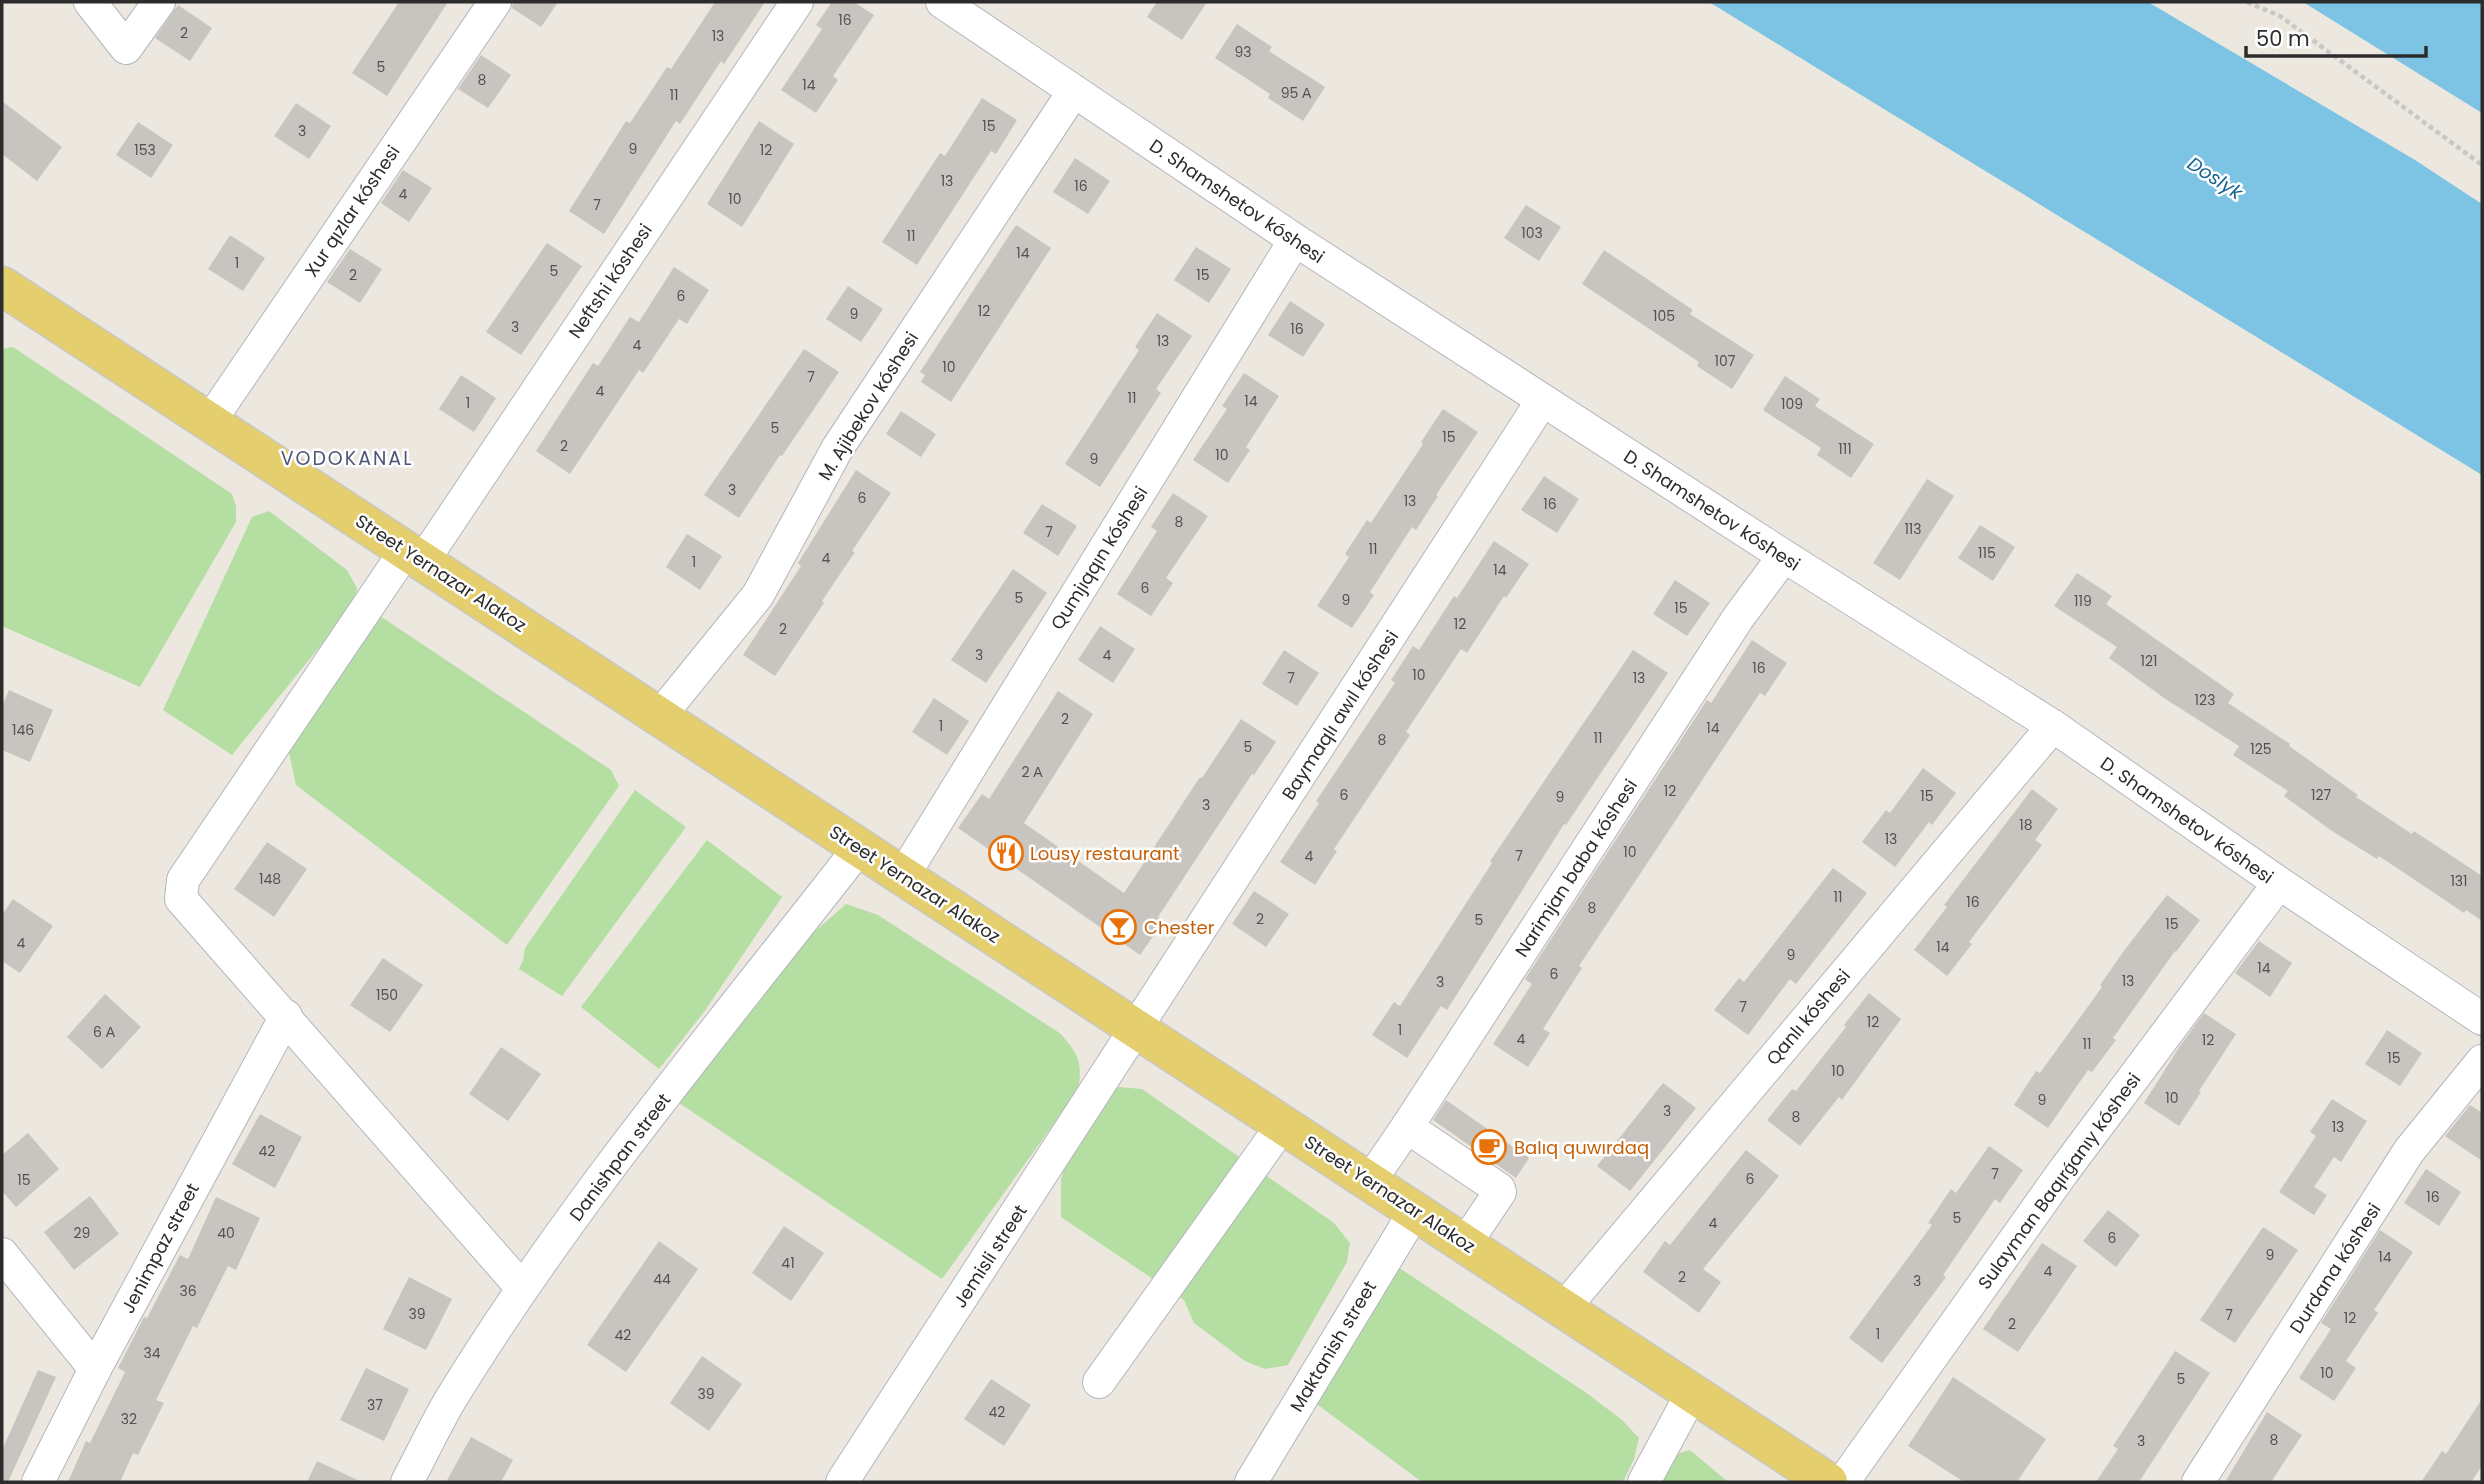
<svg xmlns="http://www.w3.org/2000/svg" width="2484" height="1484" viewBox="0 0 2484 1484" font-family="Poppins,sans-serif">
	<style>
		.green { fill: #b4dea2 }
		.water { fill: #7dc4e4 }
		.building { fill: #c8c4bf }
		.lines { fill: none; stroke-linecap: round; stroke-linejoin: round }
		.minor-casing { stroke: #b3b5be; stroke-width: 34 }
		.major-casing { stroke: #c8c8c8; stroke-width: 41 }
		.path { stroke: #c8c8c8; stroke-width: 4.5; stroke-dasharray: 5 3.5; stroke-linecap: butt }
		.minor { stroke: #fff; stroke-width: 32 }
		.major { stroke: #e4ce6d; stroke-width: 38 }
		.labels { text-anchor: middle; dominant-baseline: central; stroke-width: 5; stroke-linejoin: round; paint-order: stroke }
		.number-label { font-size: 14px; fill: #535251 }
		.street-label { font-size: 18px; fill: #2c2c2c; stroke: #fff }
		.food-label { font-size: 18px; fill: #c56008; stroke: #fff; text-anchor: start }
		.water-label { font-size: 19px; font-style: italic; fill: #1a6492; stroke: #fff }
		.neighbourhood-label { font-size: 19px; letter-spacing: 2px; fill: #505679; stroke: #fff }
	</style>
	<rect width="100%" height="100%" fill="#ece8e0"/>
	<!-- green -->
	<g class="green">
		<path d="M13,347L232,494L236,506V522L140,687L2,626V349Z"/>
		<path d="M269,511L347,570L357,588L355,603L232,755L163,710L252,517Z"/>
		<path d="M377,614L611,770L619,786L507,945L296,785L287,744Z"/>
		<path d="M635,790L686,827L562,996L519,969L523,960L525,948Z"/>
		<path d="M707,840L782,897L704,1012L659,1069L581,1007Z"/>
		<path d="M846,904L878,915L1061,1034C1078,1054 1083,1063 1078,1090L942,1279L679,1103L804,941Z"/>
		<path d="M1119,1087L1142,1089L1334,1223L1350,1243L1347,1262L1288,1365L1265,1369L1245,1361L1194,1323L1184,1300L1061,1217V1179L1071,1145L1103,1095Z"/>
		<path d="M1395,1265L1588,1394L1622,1420L1639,1438L1634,1459L1623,1482H1422L1310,1399Z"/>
		<path d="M1690,1450L1728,1482H1654L1673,1455Z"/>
	</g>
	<!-- water -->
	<g class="water">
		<path d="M1709,2H2148L2415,160L2482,204V475Z"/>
		<path d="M2303,2H2482V113Z"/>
	</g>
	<!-- building -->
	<g class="building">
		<path d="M399,2H448L387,96L352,73Z"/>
		<path d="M513,2H558L541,27L512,8Z"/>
		<path d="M715,2H765L724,64L721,61L680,124L676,121L604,234L569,211L626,121L630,123L667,67L671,69Z"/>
		<path d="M832,2H854L874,15L833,76L838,80L816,113L781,90L822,29L816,25Z"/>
		<path d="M1157,2H1207L1182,40L1147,17Z"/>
		<path d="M178,5L212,28L190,61L155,38Z"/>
		<path d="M1237,24L1272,47L1269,51L1325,87L1303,121L1268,98L1270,94L1215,58Z"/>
		<path d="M481,55L511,75L488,108L458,89Z"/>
		<path d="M982,98L1017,120L996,154L991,151L917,265L882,242L940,153L945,156Z"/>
		<path d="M2,101L62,147L37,181L2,154Z"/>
		<path d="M296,103L331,126L309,159L274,136Z"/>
		<path d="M759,121L794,144L742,227L707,204Z"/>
		<path d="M138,122L173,145L151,178L116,155Z"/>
		<path d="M1075,158L1110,181L1088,214L1053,192Z"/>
		<path d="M403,170L432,188L409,222L381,203Z"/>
		<path d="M1526,205L1561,227L1539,261L1504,238Z"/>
		<path d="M1016,225L1051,248L951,402L921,382L925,375L920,372Z"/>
		<path d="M230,235L265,258L243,291L208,269Z"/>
		<path d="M547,243L582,266L521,355L486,332Z"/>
		<path d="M1196,247L1231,269L1209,303L1174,280Z"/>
		<path d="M350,249L382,269L360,303L327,282Z"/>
		<path d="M1604,250L1693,310L1690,314L1754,355L1732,389L1697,366L1699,362L1582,284Z"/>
		<path d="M674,267L709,290L687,324L679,319L643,373L639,370L570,474L536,451L593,363L598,366L630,317L639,322Z"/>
		<path d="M848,286L883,309L861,342L826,319Z"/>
		<path d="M1290,301L1325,324L1303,357L1268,335Z"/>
		<path d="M1157,313L1192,336L1156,389L1161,393L1100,487L1065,464L1139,350L1135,347Z"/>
		<path d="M804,349L839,372L782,456L780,455L739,518L704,495Z"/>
		<path d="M1244,373L1279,396L1246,447L1250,450L1228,483L1193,460L1227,409L1222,406Z"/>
		<path d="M461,375L496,398L474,432L439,409Z"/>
		<path d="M1785,376L1820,399L1815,406L1874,444L1851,478L1817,455L1821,448L1763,410Z"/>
		<path d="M1443,409L1478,432L1436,495L1438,496L1416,530L1412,527L1370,592L1374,595L1352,628L1317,606L1349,557L1345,554L1367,520L1371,523L1423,444L1421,442Z"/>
		<path d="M901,411L936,434L921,457L886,434Z"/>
		<path d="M856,470L891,493L852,551L855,552L822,601L824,603L775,676L743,655L801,566L798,563Z"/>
		<path d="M1544,476L1579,499L1557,533L1521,510Z"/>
		<path d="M1927,479L1954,496L1900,580L1873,563Z"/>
		<path d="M1173,493L1208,516L1166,578L1173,583L1151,616L1117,594L1157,531L1151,527Z"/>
		<path d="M1042,504L1077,526L1058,556L1023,533Z"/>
		<path d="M1980,525L2015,547L1993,581L1958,558Z"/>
		<path d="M687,534L722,556L700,590L666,567Z"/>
		<path d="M1494,541L1529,564L1506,598L1504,596L1467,653L1461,649L1406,732L1410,735L1334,849L1337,851L1315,885L1280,862L1319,803L1316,801L1395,683L1391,680L1413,646L1419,650L1454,596L1457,598Z"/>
		<path d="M1013,569L1047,593L986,683L951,660Z"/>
		<path d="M2077,573L2112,596L2106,604L2234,694L2228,703L2290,744L2289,746L2358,795L2356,797L2412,834L2414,831L2482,876V921L2466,910L2464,913L2379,856L2377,859L2332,831L2284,796L2288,791L2233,755L2239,746L2164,698L2109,658L2117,647L2054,606Z"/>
		<path d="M1675,580L1710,603L1687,636L1653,614Z"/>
		<path d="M1100,626L1135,649L1113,683L1078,660Z"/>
		<path d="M1752,640L1787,663L1765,696L1760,693L1579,966L1582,968L1543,1029L1550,1033L1528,1067L1493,1044L1532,984L1525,979L1707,700L1711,703Z"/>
		<path d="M1284,650L1319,673L1297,706L1262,684Z"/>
		<path d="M1633,650L1668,673L1566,825L1564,824L1447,1010L1441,1006L1407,1058L1372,1035L1394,1002L1400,1006L1492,863L1490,861Z"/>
		<path d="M9,690L53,710L30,762L2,750V707Z"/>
		<path d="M1058,691L1093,714L1024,823L1124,893L1200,777L1202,778L1241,719L1276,742L1254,775L1252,774L1158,917L1164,921L1140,955L958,828L982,794L989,799Z"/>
		<path d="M934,698L969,721L947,755L912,732Z"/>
		<path d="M1923,768L1956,793L1932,825L1929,822L1895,867L1862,842L1886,810L1890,813Z"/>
		<path d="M2032,789L2058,809L2035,840L2042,845L1969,942L1972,944L1947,976L1914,950L1947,907L1944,905Z"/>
		<path d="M267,842L307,869L274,917L234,889Z"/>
		<path d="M1833,868L1867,893L1796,984L1790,979L1748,1035L1714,1010L1739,978L1744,982Z"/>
		<path d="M1254,891L1289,914L1266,947L1232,924Z"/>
		<path d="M2167,895L2200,920L2176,952L2175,951L2113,1038L2116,1040L2092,1072L2088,1070L2048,1128L2014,1105L2036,1071L2040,1073L2102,987L2100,985L2123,952Z"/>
		<path d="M13,899L53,926L20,973L2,961V915Z"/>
		<path d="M2259,941L2292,963L2270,997L2235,973Z"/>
		<path d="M383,958L423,985L390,1032L350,1005Z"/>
		<path d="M1869,993L1901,1019L1842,1100L1839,1097L1800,1146L1767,1120L1792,1089L1796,1091L1846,1027L1844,1025Z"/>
		<path d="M105,994L141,1027L102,1069L67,1037Z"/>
		<path d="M2204,1013L2236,1034L2199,1091L2201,1092L2179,1126L2144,1103L2180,1046Z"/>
		<path d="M2387,1030L2422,1053L2400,1086L2365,1064Z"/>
		<path d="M501,1047L541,1074L508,1121L469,1094Z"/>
		<path d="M1663,1083L1696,1108L1630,1191L1597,1166Z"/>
		<path d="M2332,1099L2367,1121L2341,1162L2334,1157L2314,1187L2327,1195L2314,1215L2279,1192L2316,1136L2310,1132Z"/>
		<path d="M1446,1100L1529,1158L1516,1178L1433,1120Z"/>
		<path d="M2470,1105L2482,1113V1161L2445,1136Z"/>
		<path d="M260,1114L302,1137L275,1188L232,1164Z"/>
		<path d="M28,1133L59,1169L16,1207L2,1191V1155Z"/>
		<path d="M1989,1146L2023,1170L2000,1203L1995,1199L1943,1275L1946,1277L1882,1363L1849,1338L1932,1225L1928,1223L1951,1189L1956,1193Z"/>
		<path d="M1746,1150L1779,1176L1703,1269L1721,1282L1699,1313L1643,1272L1665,1241L1670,1245Z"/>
		<path d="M2426,1169L2461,1192L2439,1226L2404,1203Z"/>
		<path d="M90,1196L119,1234L74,1270L44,1232Z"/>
		<path d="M216,1197L260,1218L236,1270L228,1266L197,1328L193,1326L156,1400L164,1403L138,1455L133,1453L120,1482H68L86,1441L90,1443L125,1372L118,1368L139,1327L144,1317L147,1318L180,1255L188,1259Z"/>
		<path d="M2108,1210L2140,1235L2116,1267L2083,1241Z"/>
		<path d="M784,1226L824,1253L791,1301L752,1273Z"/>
		<path d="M2263,1227L2298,1250L2235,1343L2200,1320Z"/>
		<path d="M2380,1230L2413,1252L2374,1310L2378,1313L2346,1361L2356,1368L2334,1401L2299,1378L2331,1329L2321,1323Z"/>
		<path d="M659,1241L698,1269L626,1372L587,1345Z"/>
		<path d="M2042,1243L2077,1266L2018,1352L1983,1329Z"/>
		<path d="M409,1277L452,1299L426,1350L383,1329Z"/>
		<path d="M2175,1351L2210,1373L2139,1482H2096L2118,1449L2113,1446Z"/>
		<path d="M702,1356L742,1384L709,1431L670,1403Z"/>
		<path d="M366,1368L409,1389L384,1441L340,1420Z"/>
		<path d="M38,1370L56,1377L8,1482H2V1450Z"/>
		<path d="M1953,1377L2046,1439L2017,1482H1964L1908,1446Z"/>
		<path d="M991,1379L1031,1405L1004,1446L964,1419Z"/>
		<path d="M2482,1399V1466L2471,1482H2421L2442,1451L2446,1454Z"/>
		<path d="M2267,1412L2302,1435L2271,1482H2225Z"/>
		<path d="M471,1437L513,1460L501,1482H446Z"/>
		<path d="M317,1461L362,1482H307Z"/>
	</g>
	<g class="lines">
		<!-- minor casing -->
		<g class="minor-casing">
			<g id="minor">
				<path d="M90,2L126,48L159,2"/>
				<path d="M942,2L1295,240L1784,556L2053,726L2279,883L2482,1019"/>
				<path d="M210,421L495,2"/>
				<path d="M406,550L183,880L181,899L522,1288"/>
				<path d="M423,561L797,2"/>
				<path d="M659,717L758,595L837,449L1074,91"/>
				<path d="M903,876L1295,240"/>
				<path d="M1407,1127L1499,1189L1500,1192L1465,1244"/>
				<path d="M1370,1181L1407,1127L1738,618L1784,556"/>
				<path d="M2,1254L95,1369"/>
				<path d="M1564,1308L2053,726"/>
				<path d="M1099,1382L1283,1124"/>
				<path d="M38,1482L95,1369L286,1016"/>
				<path d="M407,1482C421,1456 434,1428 449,1402C567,1208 719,1028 859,848"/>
				<path d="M842,1482L1542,401"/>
				<path d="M1251,1482L1415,1211"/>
				<path d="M1644,1482L1692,1393"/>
				<path d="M1843,1482L2063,1172L2279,883"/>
				<path d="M2198,1482L2409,1151L2482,1061"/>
			</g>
		</g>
		<!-- major casing -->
		<g class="major-casing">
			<path id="major" d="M2,286L1828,1482"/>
		</g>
		<!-- path -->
		<path class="path" d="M2247,2L2280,16L2482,165"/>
		<!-- minor -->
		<use href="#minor" class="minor"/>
		<!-- major -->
		<use href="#major" class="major"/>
	</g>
	<!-- icons -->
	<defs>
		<g id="restaurant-ring" transform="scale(1.75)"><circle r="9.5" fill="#fff" stroke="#e8710a" stroke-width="1.5"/><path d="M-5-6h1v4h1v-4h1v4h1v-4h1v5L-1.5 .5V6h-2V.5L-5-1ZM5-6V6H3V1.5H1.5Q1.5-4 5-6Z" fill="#e8710a"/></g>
		<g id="bar-ring" transform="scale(1.75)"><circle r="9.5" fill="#fff" stroke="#e8710a" stroke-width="1.5"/><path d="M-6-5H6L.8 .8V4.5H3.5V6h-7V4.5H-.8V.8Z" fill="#e8710a"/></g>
		<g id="cafe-ring" transform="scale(1.75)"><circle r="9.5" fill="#fff" stroke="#e8710a" stroke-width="1.5"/><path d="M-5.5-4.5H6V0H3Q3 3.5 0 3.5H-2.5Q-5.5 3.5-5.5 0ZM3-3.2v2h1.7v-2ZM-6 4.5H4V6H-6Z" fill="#e8710a"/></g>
	</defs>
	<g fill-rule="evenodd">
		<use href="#restaurant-ring" x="1006" y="853"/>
		<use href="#bar-ring" x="1119" y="927"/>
		<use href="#cafe-ring" x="1489" y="1147"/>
	</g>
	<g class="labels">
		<!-- number labels -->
		<g class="number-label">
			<text x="845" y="20">16</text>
			<text x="184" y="33">2</text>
			<text x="718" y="36">13</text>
			<text x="1243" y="52">93</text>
			<text x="381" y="67">5</text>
			<text x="482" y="80">8</text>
			<text x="809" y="85">14</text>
			<text x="1296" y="93">95 А</text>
			<text x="674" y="95">11</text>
			<text x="989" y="126">15</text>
			<text x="302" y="131">3</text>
			<text x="633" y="149">9</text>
			<text x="145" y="150">153</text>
			<text x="766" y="150">12</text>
			<text x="947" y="181">13</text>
			<text x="1081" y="186">16</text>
			<text x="403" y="194">4</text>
			<text x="735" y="199">10</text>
			<text x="597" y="205">7</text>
			<text x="1532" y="233">103</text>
			<text x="911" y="236">11</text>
			<text x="1023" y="253">14</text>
			<text x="237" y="263">1</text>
			<text x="554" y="271">5</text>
			<text x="353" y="275">2</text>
			<text x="1203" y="275">15</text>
			<text x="681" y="296">6</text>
			<text x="984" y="311">12</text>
			<text x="854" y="314">9</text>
			<text x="1664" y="316">105</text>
			<text x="515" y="327">3</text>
			<text x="1297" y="329">16</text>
			<text x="1163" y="341">13</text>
			<text x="637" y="345">4</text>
			<text x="1725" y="361">107</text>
			<text x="949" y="367">10</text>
			<text x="811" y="377">7</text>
			<text x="600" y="391">4</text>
			<text x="1132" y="398">11</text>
			<text x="1251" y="401">14</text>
			<text x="468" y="403">1</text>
			<text x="1792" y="404">109</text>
			<text x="775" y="428">5</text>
			<text x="1449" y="437">15</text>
			<text x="564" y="446">2</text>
			<text x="1845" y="449">111</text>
			<text x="1222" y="455">10</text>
			<text x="1094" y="459">9</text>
			<text x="732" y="490">3</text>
			<text x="862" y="498">6</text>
			<text x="1410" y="501">13</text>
			<text x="1550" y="504">16</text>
			<text x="1179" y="522">8</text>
			<text x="1913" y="529">113</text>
			<text x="1049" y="532">7</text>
			<text x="1373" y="549">11</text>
			<text x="1987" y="553">115</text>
			<text x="826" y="558">4</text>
			<text x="694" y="562">1</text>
			<text x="1500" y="570">14</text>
			<text x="1145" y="588">6</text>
			<text x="1019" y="598">5</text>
			<text x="1346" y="600">9</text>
			<text x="2083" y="601">119</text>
			<text x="1681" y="608">15</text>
			<text x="1460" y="624">12</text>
			<text x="783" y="629">2</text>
			<text x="979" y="655">3</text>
			<text x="1107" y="655">4</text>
			<text x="2149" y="661">121</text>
			<text x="1759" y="668">16</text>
			<text x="1419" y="675">10</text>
			<text x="1291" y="678">7</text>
			<text x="1639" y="678">13</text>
			<text x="2205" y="700">123</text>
			<text x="1065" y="719">2</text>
			<text x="941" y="726">1</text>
			<text x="1713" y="728">14</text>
			<text x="23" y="730">146</text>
			<text x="1598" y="738">11</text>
			<text x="1382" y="740">8</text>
			<text x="1248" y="747">5</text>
			<text x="2261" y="749">125</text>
			<text x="1032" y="772">2 А</text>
			<text x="1670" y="791">12</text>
			<text x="1344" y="795">6</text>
			<text x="2321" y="795">127</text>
			<text x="1927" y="796">15</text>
			<text x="1560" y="797">9</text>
			<text x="1206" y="805">3</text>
			<text x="2026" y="825">18</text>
			<text x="1891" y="839">13</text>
			<text x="1630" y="852">10</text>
			<text x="1309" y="856">4</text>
			<text x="1519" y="856">7</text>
			<text x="270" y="879">148</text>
			<text x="2459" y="881">131</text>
			<text x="1838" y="897">11</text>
			<text x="1973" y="902">16</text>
			<text x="1592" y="908">8</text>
			<text x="1260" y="919">2</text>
			<text x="1479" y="920">5</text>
			<text x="2172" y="924">15</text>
			<text x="21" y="943">4</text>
			<text x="1943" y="947">14</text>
			<text x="1791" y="955">9</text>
			<text x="2264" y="968">14</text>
			<text x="1554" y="974">6</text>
			<text x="2128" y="981">13</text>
			<text x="1440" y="982">3</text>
			<text x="387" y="995">150</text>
			<text x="1743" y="1007">7</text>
			<text x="1873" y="1022">12</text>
			<text x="1400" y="1030">1</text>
			<text x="104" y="1032">6 А</text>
			<text x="1521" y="1039">4</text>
			<text x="2208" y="1040">12</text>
			<text x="2087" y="1044">11</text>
			<text x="2394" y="1058">15</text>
			<text x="1838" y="1071">10</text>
			<text x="2172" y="1098">10</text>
			<text x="2042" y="1100">9</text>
			<text x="1667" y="1111">3</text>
			<text x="1796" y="1117">8</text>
			<text x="2338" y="1127">13</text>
			<text x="267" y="1151">42</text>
			<text x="1995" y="1174">7</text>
			<text x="1750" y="1179">6</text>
			<text x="24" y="1180">15</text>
			<text x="2433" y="1197">16</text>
			<text x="1957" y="1218">5</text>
			<text x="1713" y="1223">4</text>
			<text x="82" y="1233">29</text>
			<text x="226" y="1233">40</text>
			<text x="2112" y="1238">6</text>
			<text x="2270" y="1255">9</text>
			<text x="2385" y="1257">14</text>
			<text x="788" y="1263">41</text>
			<text x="2048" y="1271">4</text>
			<text x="1682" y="1277">2</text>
			<text x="662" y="1279">44</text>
			<text x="1917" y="1281">3</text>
			<text x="188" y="1291">36</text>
			<text x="417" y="1314">39</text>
			<text x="2229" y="1315">7</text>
			<text x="2350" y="1318">12</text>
			<text x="2012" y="1324">2</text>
			<text x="1878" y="1334">1</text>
			<text x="623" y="1335">42</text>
			<text x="152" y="1353">34</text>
			<text x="2327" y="1373">10</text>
			<text x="2181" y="1379">5</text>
			<text x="706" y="1394">39</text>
			<text x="375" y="1405">37</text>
			<text x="997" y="1412">42</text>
			<text x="129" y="1419">32</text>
			<text x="2274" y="1440">8</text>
			<text x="2141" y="1441">3</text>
		</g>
		<!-- street labels -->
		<g class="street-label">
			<text transform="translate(1237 201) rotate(34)">D. Shamshetov kóshesi</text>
			<text transform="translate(352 211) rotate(-56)">Xur qızlar kóshesi</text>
			<text transform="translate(610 281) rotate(-56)">Neftshi kóshesi</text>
			<text transform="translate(868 406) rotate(-58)">M. Ajibekov kóshesi</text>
			<text transform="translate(1712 510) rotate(33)">D. Shamshetov kóshesi</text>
			<text transform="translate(1099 558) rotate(-58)">Qumjıqqın kóshesi</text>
			<text transform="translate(441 573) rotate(33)">Street Yernazar Alakoz</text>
			<text transform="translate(1340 715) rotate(-57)">Baymaqlı awıl kóshesi</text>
			<text transform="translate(2187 820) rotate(35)">D. Shamshetov kóshesi</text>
			<text transform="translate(1576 868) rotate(-57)">Narimjan baba kóshesi</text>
			<text transform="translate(915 884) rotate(33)">Street Yernazar Alakoz</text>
			<text transform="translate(1808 1017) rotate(-50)">Qanlı kóshesi</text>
			<text transform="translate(620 1157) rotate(-53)">Danishpan street</text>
			<text transform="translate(2059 1181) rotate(-54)">Sulayman Baqırǵanıy kóshesi</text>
			<text transform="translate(1390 1194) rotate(33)">Street Yernazar Alakoz</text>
			<text transform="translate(160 1248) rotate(-62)">Jenimpaz street</text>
			<text transform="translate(990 1256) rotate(-57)">Jemisli street</text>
			<text transform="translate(2335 1268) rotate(-57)">Durdana kóshesi</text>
			<text transform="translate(1333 1346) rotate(-59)">Maktanish street</text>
		</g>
		<!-- food labels -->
		<g class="food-label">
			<text x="1030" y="853">Lousy restaurant</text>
			<text x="1144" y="927">Chester</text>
			<text x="1514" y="1147">Balıq quwırdaq</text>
		</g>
		<!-- water labels -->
		<g class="water-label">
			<text transform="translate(2215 178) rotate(33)">Doslyk</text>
		</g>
		<!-- neighbourhood labels -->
		<g class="neighbourhood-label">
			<text x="347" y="458">VODOKANAL</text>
		</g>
	</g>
	<!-- border -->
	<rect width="2484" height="1484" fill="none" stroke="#2c2c2c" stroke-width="7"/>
	<!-- scale -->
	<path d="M2246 46v10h180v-10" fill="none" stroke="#2c2c2c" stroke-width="3.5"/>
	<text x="2256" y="46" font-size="21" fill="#2c2c2c" stroke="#ffffff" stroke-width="5" paint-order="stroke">50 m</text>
</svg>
